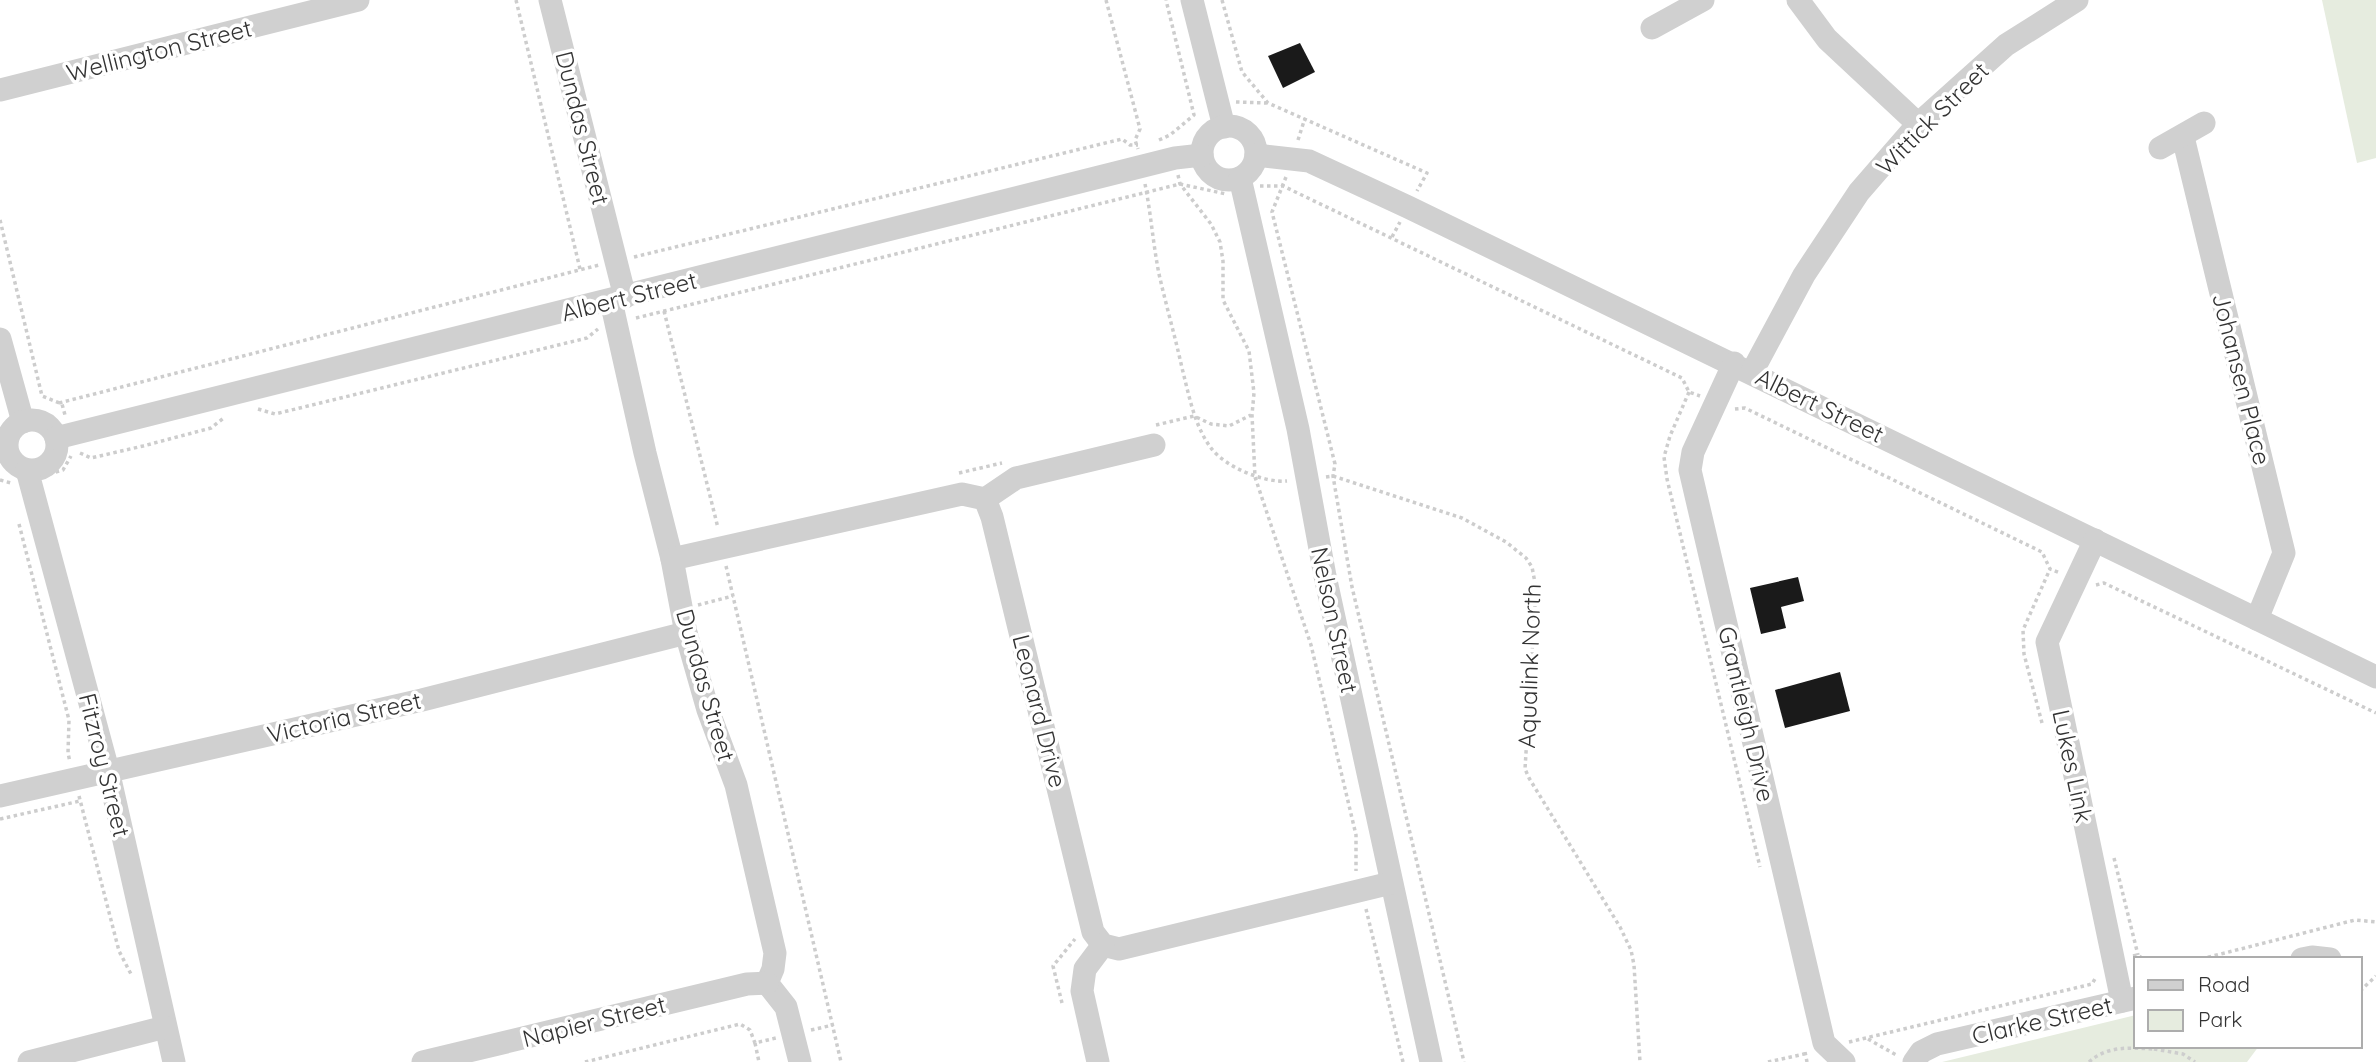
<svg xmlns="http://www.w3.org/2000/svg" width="2376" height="1062" viewBox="0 0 2376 1062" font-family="Quicksand,sans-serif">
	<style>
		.green { fill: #e6ecdf }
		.building { fill: #1a1a1a }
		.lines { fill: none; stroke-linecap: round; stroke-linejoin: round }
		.path { stroke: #cdcdcd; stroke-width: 3.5; stroke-dasharray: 3.5 3.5; stroke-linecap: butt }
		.minor { stroke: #d0d0d0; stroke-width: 23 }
		.labels { text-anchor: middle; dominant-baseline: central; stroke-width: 7; stroke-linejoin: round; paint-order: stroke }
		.street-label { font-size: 24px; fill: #333; stroke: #fff }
	</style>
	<rect width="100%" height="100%" fill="#fff"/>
	<!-- green -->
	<g class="green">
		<path d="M2322,0H2376V158L2357,163Z"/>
		<path d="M2136,1015V1046H2259L2247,1062H1942Z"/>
	</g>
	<!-- building -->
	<g class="building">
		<path d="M1300,43L1315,72L1283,88L1268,56Z"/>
		<path d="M1798,577L1804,601L1781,607L1786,628L1761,634L1750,588Z"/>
		<path d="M1840,672L1850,711L1785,728L1775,690Z"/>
	</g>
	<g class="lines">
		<!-- path -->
		<g class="path">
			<path d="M516,0L580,269"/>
			<path d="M1106,0L1140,129L1135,140L1138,149"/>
			<path d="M1222,0L1242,72L1268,103L1427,173L1417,191"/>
			<path d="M1236,102L1267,103"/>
			<path d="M1159,140L1170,135L1194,115L1166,0"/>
			<path d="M1298,140L1305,118"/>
			<path d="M1178,175L1180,184L1211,224L1220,242L1223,261V300L1249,351L1254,393L1252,415L1255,477L1311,645L1356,835V871"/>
			<path d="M1286,177L1272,212L1335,464L1333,476L1352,587L1464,1062"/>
			<path d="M1145,184C1151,214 1153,244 1159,274C1166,305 1175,336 1182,368C1189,395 1194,425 1211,448C1225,467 1264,483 1287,481"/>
			<path d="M1260,186H1283L1682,378L1689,392L1700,396"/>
			<path d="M0,220L42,396L62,404L65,415"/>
			<path d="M1392,237L1400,222"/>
			<path d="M634,257L1122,139L1130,145H1138"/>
			<path d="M664,311L718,528"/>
			<path d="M636,318L1180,184L1226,194"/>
			<path d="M1689,392L1670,436L1664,457L1667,479L1760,867"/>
			<path d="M59,403L599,265"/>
			<path d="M258,409L275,414L587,338L598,329"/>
			<path d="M1735,409L1745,408L2042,552L2050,569L2060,573"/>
			<path d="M1156,425L1194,416L1211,424L1229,426L1251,415"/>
			<path d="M80,453L91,458L143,446L211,428L225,417"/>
			<path d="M959,473L1002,463"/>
			<path d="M49,474L63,470L71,456"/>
			<path d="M1326,477L1333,476L1462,518L1506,542L1526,558L1532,567L1536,588L1525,769L1529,778L1620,927L1631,950L1634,965L1640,1062"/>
			<path d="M0,480L11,483"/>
			<path d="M19,524L69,720L68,753L70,762"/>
			<path d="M726,566L841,1062"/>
			<path d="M2096,585L2104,583L2376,713"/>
			<path d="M698,605L733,596"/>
			<path d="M2042,723L2024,654L2023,630L2050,569"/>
			<path d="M79,796L119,951L132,976"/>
			<path d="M0,819L80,801"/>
			<path d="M2114,858L2138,955"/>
			<path d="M1366,909L1403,1062"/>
			<path d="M2133,956L2138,955L2143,959"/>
			<path d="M2201,959L2355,920L2376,922"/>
			<path d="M2360,991L2376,976"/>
			<path d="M1062,1003L1053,966L1075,939"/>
			<path d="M811,1030L833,1025"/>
			<path d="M1868,1039L1898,1056"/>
			<path d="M1849,1042L2092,984L2096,977"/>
			<path d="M755,1043L759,1062"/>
			<path d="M2154,1049L2183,1054L2195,1062"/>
			<path d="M1805,1052L1807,1062"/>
			<path d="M585,1062L740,1024L750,1030L755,1043L776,1038"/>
			<path d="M1768,1062L1804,1054"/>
			<path d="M2089,1062C2108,1045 2130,1048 2154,1049L2155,1046"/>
		</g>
		<!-- minor -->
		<g class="minor">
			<path d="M550,0L625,297"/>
			<path d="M1192,0L1224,127"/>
			<path d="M1798,0L1827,39L1918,124"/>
			<path d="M1652,28L1703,0"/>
			<path d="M0,90L358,0"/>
			<circle cx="1229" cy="153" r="27"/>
			<path d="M2183,137L2284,553L2257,619"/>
			<path d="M2160,148L2204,123"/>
			<path d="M1256,155L1309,161L1408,207L2376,677"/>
			<path d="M1240,178L1298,429L1325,576L1431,1062"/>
			<path d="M611,301L645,453L672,559L686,633L708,710L736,785L775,953L773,969L767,983L786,1007L800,1062"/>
			<path d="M0,339L23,422"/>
			<path d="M1734,363L1693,452L1690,470L1824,1043L1844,1062"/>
			<path d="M1752,372L1804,275L1859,192L1918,124L2006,45L2077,0"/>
			<circle cx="32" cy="445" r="25"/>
			<path d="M56,438L1175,158L1202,155"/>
			<path d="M27,470L108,770L174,1062"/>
			<path d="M985,499L1016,478L1154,445"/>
			<path d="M2095,540L2047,642L2122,1001"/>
			<path d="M672,559L962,494L985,499L992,517L1093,932L1103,945L1119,949L1391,883"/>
			<path d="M0,796L422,700L686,633"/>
			<path d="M2302,959L2312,957L2330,959"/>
			<path d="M29,1062L165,1027"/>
			<path d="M423,1062L747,984L767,983"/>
			<path d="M1098,1062L1082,991L1085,969L1103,945"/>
			<path d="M1914,1062L1921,1052L1937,1044L2136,998"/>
		</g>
	</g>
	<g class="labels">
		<!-- street labels -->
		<g class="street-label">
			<text transform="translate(159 50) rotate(-14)">Wellington Street</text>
			<text transform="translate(1932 118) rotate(-45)">Wittick Street</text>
			<text transform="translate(583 128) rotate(76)">Dundas Street</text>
			<text transform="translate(629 296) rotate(-14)">Albert Street</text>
			<text transform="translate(2242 379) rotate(76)">Johansen Place</text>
			<text transform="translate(1820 405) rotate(26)">Albert Street</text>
			<text transform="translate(1335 620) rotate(78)">Nelson Street</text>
			<text transform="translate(1529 666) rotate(-88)">Aqualink North</text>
			<text transform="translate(706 685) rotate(74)">Dundas Street</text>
			<text transform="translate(1040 711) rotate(76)">Leonard Drive</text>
			<text transform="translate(1747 714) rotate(77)">Grantleigh Drive</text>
			<text transform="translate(344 717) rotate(-13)">Victoria Street</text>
			<text transform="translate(105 765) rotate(76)">Fitzroy Street</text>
			<text transform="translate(2073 766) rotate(78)">Lukes Link</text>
			<text transform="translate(2042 1020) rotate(-13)">Clarke Street</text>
			<text transform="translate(594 1021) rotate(-14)">Napier Street</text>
		</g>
	</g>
	<!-- legend -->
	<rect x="2134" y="957" width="228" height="91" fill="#ffffff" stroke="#adadad" stroke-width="2"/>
	<rect x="2148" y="980" width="35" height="10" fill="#d0d0d0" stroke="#adadad" stroke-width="2"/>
	<text x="2198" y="992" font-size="21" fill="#333333">Road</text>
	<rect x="2148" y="1010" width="35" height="21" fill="#e6ecdf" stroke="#adadad" stroke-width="2"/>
	<text x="2198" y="1027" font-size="21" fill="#333333">Park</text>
</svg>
